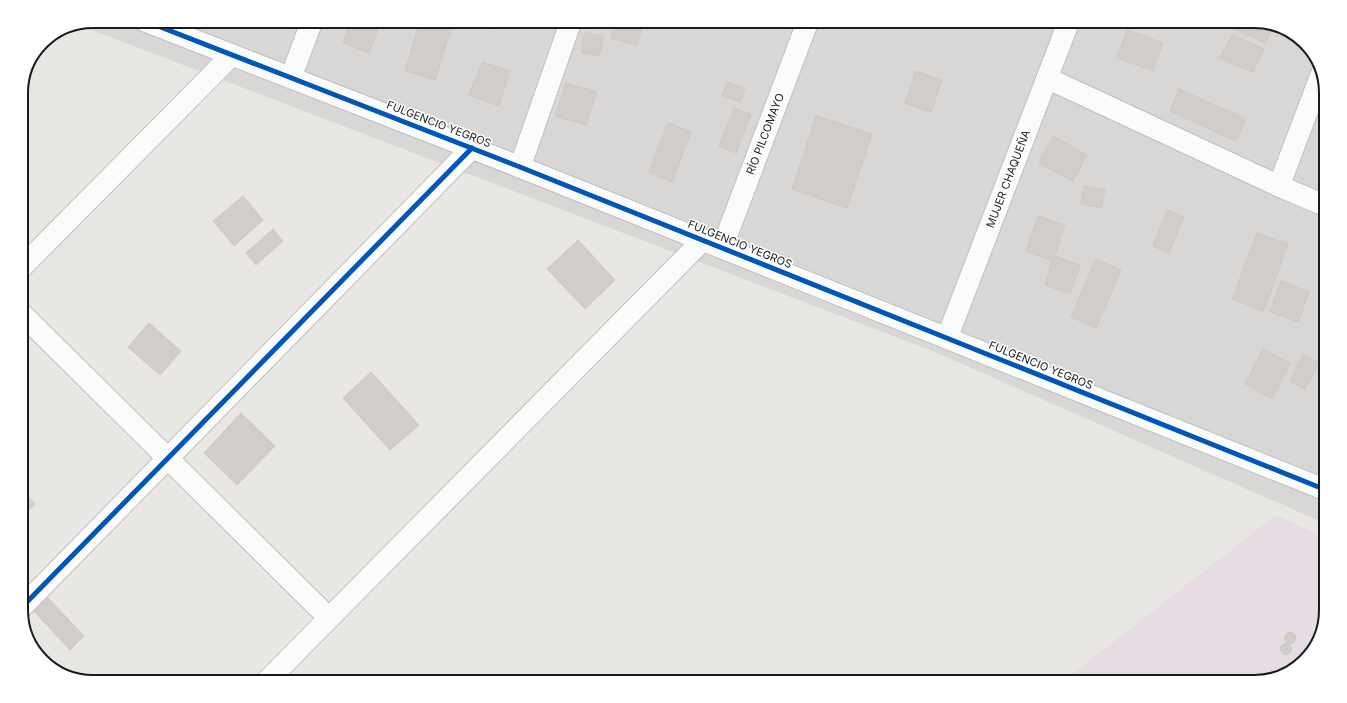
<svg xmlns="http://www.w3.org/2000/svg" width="1347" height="703" viewBox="0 0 1347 703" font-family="Inter,sans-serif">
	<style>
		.residential { fill: #d8d7d5 }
		.industrial { fill: #e7dce4 }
		.building { fill: #d0cdcb; stroke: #ccc8c6 }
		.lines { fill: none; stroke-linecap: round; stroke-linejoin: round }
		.street-casing { stroke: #c0bfbe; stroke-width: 23 }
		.street { stroke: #fcfbfb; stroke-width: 21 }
		.cycleway-casing { stroke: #fff; stroke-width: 8 }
		.cycleway { stroke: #0057b8; stroke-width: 5 }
		.labels { text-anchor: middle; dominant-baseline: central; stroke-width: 3; stroke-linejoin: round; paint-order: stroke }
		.street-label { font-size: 11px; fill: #1b1b1b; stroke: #fff }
		.rim { fill: none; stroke: #1b1b1b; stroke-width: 2 }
	</style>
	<rect width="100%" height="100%" fill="#e9e7e4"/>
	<!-- residential -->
	<path class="residential" d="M93,21H1254L1286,28L1314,53L1326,88V524L935,352L76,24Z"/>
	<!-- industrial -->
	<path class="industrial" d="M1276,515L1326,538V610L1319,642L1294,670L1255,682H1062Z"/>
	<!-- building -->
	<g class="building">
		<path d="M351,21H381L369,53L343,43Z"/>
		<path d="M420,21H425L451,29L435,80L405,71Z"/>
		<path d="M468,21H495L493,29Z"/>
		<path d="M616,21H644L637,45L611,38Z"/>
		<path d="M1134,21H1147L1146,25Z"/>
		<path d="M1226,21H1254L1274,26L1265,43L1224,24Z"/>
		<path d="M1127,30L1163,43L1153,71L1117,58Z"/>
		<path d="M585,32L604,37L599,56L581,52Z"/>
		<path d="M1233,35L1264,49L1253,72L1219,58Z"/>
		<path d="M483,62L510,71L499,106L468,95Z"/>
		<path d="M916,71L942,80L931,112L905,103Z"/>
		<path d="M727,82L745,89L740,102L722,96Z"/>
		<path d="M566,83L597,92L586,125L555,116Z"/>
		<path d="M1179,89L1246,119L1236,141L1170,111Z"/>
		<path d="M734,108L751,115L736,153L719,146Z"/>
		<path d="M816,116L872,134L847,208L792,189Z"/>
		<path d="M668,123L691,132L672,182L649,172Z"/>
		<path d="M1053,136L1087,155L1073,181L1039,163Z"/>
		<path d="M1084,186L1105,190L1101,208L1081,204Z"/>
		<path d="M243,196L263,220L234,246L213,221Z"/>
		<path d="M1167,210L1184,217L1169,253L1153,246Z"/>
		<path d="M1038,216L1065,225L1053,261L1026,251Z"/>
		<path d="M273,229L283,241L256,265L246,253Z"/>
		<path d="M1257,233L1288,244L1264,311L1232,299Z"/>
		<path d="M578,240L615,280L585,309L547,269Z"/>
		<path d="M1054,256L1080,265L1070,294L1045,285Z"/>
		<path d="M1096,259L1121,270L1096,328L1071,317Z"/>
		<path d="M1326,272V294L1319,293Z"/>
		<path d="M1281,281L1309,292L1298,322L1270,312Z"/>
		<path d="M149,323L181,351L160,375L128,347Z"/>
		<path d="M1263,349L1290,363L1272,399L1245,384Z"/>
		<path d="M1303,355L1319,363L1305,389L1290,381Z"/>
		<path d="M371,372L419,425L390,450L343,398Z"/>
		<path d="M241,413L275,446L237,485L204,453Z"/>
		<path d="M21,489L35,504L21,517Z"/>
		<path d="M46,596L84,636L70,650L32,609Z"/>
		<circle cx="1290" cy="638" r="5.5"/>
		<circle cx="1286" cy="649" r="5.5"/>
	</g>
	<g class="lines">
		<!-- street casing -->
		<g class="street-casing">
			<g id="street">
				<path d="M145,21L520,167L1326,490"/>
				<path d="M291,77L312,21"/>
				<path d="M1047,78L1279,186L1326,206"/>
				<path d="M520,167L571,21"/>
				<path d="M1279,186L1321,75"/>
				<path d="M722,248L808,21"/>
				<path d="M21,268L232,55"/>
				<path d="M21,313L329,618"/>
				<path d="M947,338L1069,21"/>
				<path d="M21,608L472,148"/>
				<path d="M266,682L703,240"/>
			</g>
		</g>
		<!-- street -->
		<use href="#street" class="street"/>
		<!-- cycleway casing -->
		<g class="cycleway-casing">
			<g id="cycleway">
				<path d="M145,21L520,167L1326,490"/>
				<path d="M21,608L472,148"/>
			</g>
		</g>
		<!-- cycleway -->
		<use href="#cycleway" class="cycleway"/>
	</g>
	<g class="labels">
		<!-- street labels -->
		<g class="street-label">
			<text transform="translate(439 124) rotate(21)">FULGENCIO YEGROS</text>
			<text transform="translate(765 134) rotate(-69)">RÍO PILCOMAYO</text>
			<text transform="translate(1008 179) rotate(-69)">MUJER CHAQUEÑA</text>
			<text transform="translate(740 244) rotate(22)">FULGENCIO YEGROS</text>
			<text transform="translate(1041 365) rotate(22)">FULGENCIO YEGROS</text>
		</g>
	</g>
	<!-- crop -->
	<path d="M0 0H1347V703H0ZM93 28H1254A65 65 0 0 1 1319 93V610A65 65 0 0 1 1254 675H93A65 65 0 0 1 28 610V93A65 65 0 0 1 93 28Z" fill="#fff" fill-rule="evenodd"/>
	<path class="rim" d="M93 28H1254A65 65 0 0 1 1319 93V610A65 65 0 0 1 1254 675H93A65 65 0 0 1 28 610V93A65 65 0 0 1 93 28Z"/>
</svg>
